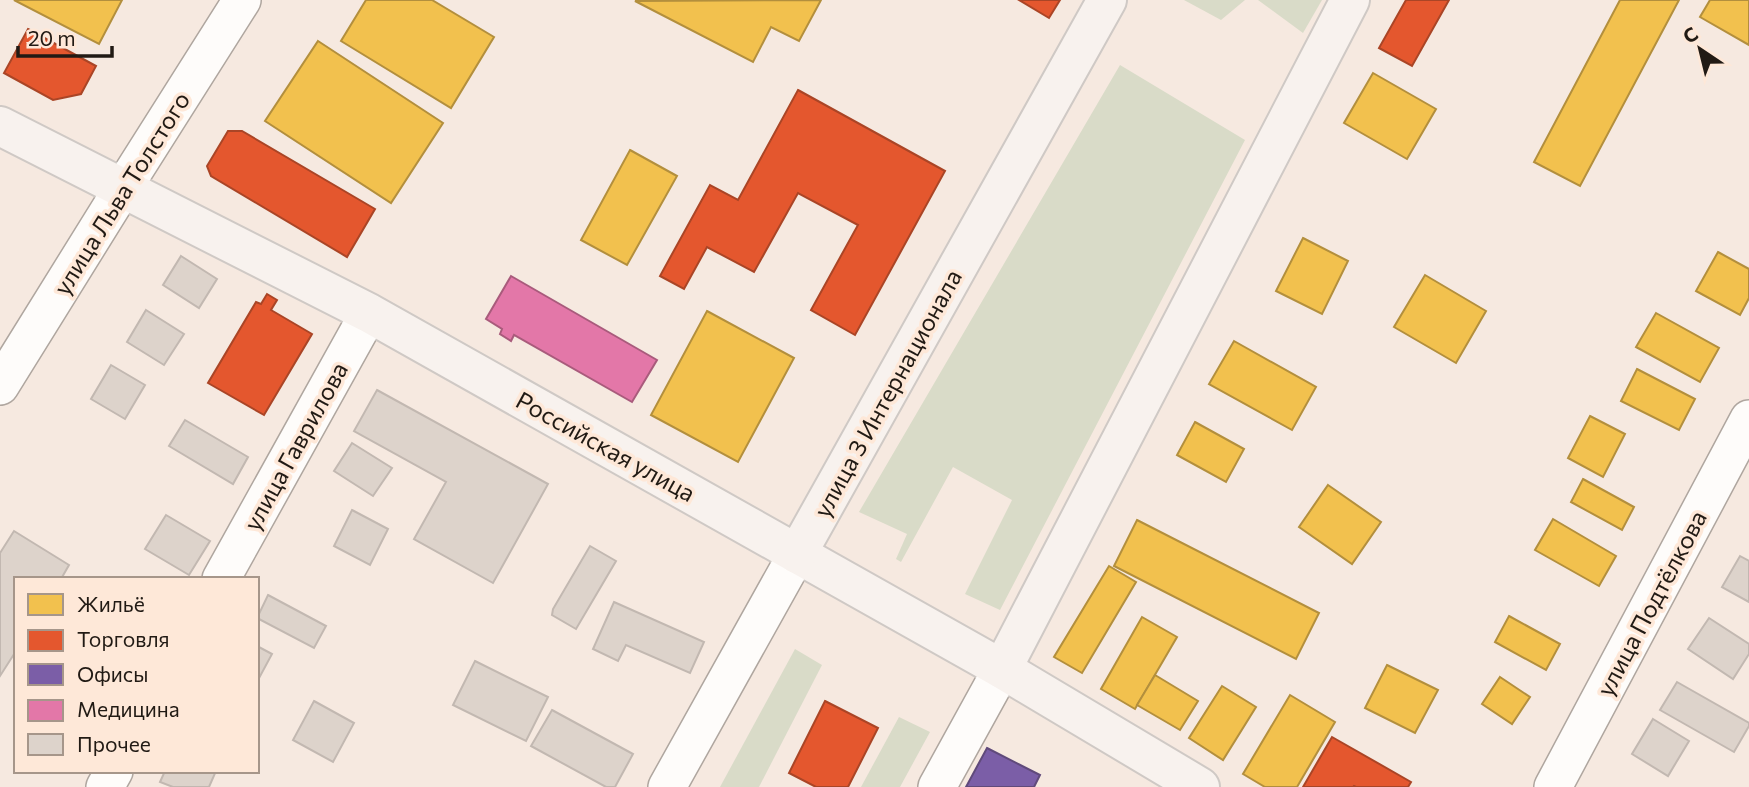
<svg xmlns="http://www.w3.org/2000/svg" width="1749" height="787" viewBox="0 0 1749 787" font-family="Commissioner,sans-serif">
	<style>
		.green { fill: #d9dbc8 }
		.homes { fill: #f2c14e; stroke: #b38f3d; stroke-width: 2 }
		.shops { fill: #e4572e; stroke: #aa4526; stroke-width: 2 }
		.offices { fill: #7b5ea7; stroke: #604a7b; stroke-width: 2 }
		.health { fill: #e377a8; stroke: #a95b7c; stroke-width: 2 }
		.building { fill: #ddd3cb; stroke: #c2b8b1; stroke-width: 2 }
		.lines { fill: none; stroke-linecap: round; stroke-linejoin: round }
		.minor-casing { stroke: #afa69f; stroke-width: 40 }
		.major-casing { stroke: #cfc9c5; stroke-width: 42 }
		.minor { stroke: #fefcfa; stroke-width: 37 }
		.major { stroke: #f8f2ee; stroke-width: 38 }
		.labels { text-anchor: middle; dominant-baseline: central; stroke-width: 7; stroke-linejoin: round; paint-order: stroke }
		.street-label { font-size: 24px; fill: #211a14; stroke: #fee8d8 }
	</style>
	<rect width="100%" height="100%" fill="#f6e9e0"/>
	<!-- green -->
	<g class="green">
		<path d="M1184,0H1245L1221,20Z"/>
		<path d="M1258,0H1322L1303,33Z"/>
		<path d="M1120,65L1245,140L1000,610L965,594L1012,500L953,467L901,562L896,559L907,534L859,512Z"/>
		<path d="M795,649L822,665L759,787H720Z"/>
		<path d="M899,717L930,732L900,787H861Z"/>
	</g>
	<!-- homes -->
	<g class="homes">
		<path d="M14,0H122L99,44Z"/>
		<path d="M366,0H432L494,37L451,108L341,41Z"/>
		<path d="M821,0L799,41L771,27L753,62L635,1Z"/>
		<path d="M1620,0H1679L1580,186L1534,162Z"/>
		<path d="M1710,0H1749V45L1700,17Z"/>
		<path d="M318,41L443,123L391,203L265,121Z"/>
		<path d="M1373,73L1436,109L1407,159L1344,123Z"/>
		<path d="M630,150L677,176L627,265L581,240Z"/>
		<path d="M1303,238L1348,261L1322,314L1276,291Z"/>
		<path d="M1718,252L1749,269V298L1740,315L1696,291Z"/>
		<path d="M1425,275L1486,311L1456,363L1394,327Z"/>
		<path d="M707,311L794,358L738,462L651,415Z"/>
		<path d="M1656,313L1719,348L1700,382L1636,347Z"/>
		<path d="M1234,341L1316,387L1292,430L1209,384Z"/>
		<path d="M1637,369L1695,399L1679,430L1621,401Z"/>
		<path d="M1590,416L1625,434L1603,477L1568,458Z"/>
		<path d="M1195,422L1244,449L1226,482L1177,455Z"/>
		<path d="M1583,479L1634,507L1622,530L1571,502Z"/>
		<path d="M1328,485L1381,522L1352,564L1299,527Z"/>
		<path d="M1553,519L1616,556L1599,586L1535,550Z"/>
		<path d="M1137,520L1319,613L1296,659L1114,566Z"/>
		<path d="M1109,566L1136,582L1082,673L1054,657Z"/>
		<path d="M1509,616L1560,644L1546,670L1495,642Z"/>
		<path d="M1142,617L1177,637L1135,709L1101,689Z"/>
		<path d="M1387,665L1438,690L1415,733L1365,708Z"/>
		<path d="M1155,675L1198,701L1180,730L1137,705Z"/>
		<path d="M1500,677L1530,697L1512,724L1482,704Z"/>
		<path d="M1222,686L1256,707L1223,760L1189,738Z"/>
		<path d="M1290,695L1335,722L1297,787H1265L1243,774Z"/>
	</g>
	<!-- shops -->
	<g class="shops">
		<path d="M1019,0H1060L1049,18Z"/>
		<path d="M1406,0H1449L1412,66L1379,48Z"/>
		<path d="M28,29L96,66L81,94L53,100L4,73Z"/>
		<path d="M798,90L945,171L855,335L811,310L858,225L798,193L754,272L707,247L684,289L660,276L710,185L738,200Z"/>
		<path d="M228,131H242L375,209L347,257L211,176L207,166Z"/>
		<path d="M267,294L277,300L271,310L312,334L264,415L208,383L256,302L261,304Z"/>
		<path d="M825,701L878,728L848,787H816L789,773Z"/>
		<path d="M1332,737L1411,782L1408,787H1356L1354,786L1353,787H1303Z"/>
	</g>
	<!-- offices -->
	<path class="offices" d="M987,748L1040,775L1034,787H966Z"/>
	<!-- health -->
	<path class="health" d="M511,276L657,360L632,402L514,335L511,341L500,334L502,329L486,319Z"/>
	<!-- building -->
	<g class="building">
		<path d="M181,256L217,279L199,308L163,285Z"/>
		<path d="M146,310L184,334L164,365L127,342Z"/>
		<path d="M111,365L145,385L125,419L91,399Z"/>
		<path d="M377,390L548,484L493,583L414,539L446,482L354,431Z"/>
		<path d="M185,420L248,457L233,484L169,446Z"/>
		<path d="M352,443L392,468L373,496L334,471Z"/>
		<path d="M352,510L388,529L370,565L334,546Z"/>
		<path d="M166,515L210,541L189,575L145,549Z"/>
		<path d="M14,531L69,565L61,579H16V651L0,676V553Z"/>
		<path d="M590,546L616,561L576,629L552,615L553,609Z"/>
		<path d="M1740,556L1749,561V602L1722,587Z"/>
		<path d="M268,595L326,626L314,648L257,618Z"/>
		<path d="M614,602L704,642L690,673L626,645L618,661L593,649Z"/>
		<path d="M1709,618L1749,644V654L1733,679L1688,649Z"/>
		<path d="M257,646L272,654L258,680H257Z"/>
		<path d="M475,661L548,697L526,741L453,705Z"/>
		<path d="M1677,682L1749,723V726L1734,752L1660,710Z"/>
		<path d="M314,701L354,723L333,762L293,740Z"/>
		<path d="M552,710L633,754L615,787H606L531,746Z"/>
		<path d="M1653,719L1689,741L1668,776L1632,754Z"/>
		<path d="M165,771H216L209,787H173L160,782Z"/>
	</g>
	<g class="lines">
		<!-- minor casing -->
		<g class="minor-casing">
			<g id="minor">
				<path d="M0,386L123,188L242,0"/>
				<path d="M221,579L369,313"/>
				<path d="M105,787L114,771"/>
				<path d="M667,787L797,554"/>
				<path d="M937,787L1002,669"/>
				<path d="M1553,787L1749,419"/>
			</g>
		</g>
		<!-- major casing -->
		<g class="major-casing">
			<g id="major">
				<path d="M0,126L369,313L1002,669L1200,787"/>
				<path d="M797,554L1107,0"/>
				<path d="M1002,669L1350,0"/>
			</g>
		</g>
		<!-- minor -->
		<use href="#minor" class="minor"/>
		<!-- major -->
		<use href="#major" class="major"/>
	</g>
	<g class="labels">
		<!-- street labels -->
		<g class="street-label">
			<text transform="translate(121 193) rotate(-58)">улица Льва Толстого</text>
			<text transform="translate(887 393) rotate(-61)">улица 3 Интернационала</text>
			<text transform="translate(295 446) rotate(-61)">улица Гаврилова</text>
			<text transform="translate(606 446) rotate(29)">Российская улица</text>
			<text transform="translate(1651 603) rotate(-62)">улица Подтёлкова</text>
		</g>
	</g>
	<!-- legend -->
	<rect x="14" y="577" width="245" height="196" fill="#fee8d8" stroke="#a6968a" stroke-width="2"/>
	<rect x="28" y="594" width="35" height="21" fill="#f2c14e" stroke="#a6968a" stroke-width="2"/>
	<text x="77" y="612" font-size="21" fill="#211a14">Жильё</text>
	<rect x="28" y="630" width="35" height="21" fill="#e4572e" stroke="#a6968a" stroke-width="2"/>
	<text x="77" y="647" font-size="21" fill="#211a14">Торговля</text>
	<rect x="28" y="664" width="35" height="21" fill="#7b5ea7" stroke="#a6968a" stroke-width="2"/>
	<text x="77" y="682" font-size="21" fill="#211a14">Офисы</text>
	<rect x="28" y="700" width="35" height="21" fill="#e377a8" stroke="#a6968a" stroke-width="2"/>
	<text x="77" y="717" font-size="21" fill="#211a14">Медицина</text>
	<rect x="28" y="734" width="35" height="21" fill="#ddd3cb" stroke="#a6968a" stroke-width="2"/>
	<text x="77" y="752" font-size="21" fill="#211a14">Прочее</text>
	<!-- north arrow -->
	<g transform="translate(1700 49) rotate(325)" stroke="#fee8d8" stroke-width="5" paint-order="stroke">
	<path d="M0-5L12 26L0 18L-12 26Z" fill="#211a14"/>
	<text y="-10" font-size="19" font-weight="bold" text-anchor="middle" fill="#211a14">С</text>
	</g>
	<!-- scale -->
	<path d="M18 46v10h94v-10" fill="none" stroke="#211a14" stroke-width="3.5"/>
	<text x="28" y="46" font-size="21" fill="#211a14" stroke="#fee8d8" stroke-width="5" paint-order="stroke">20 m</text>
</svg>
